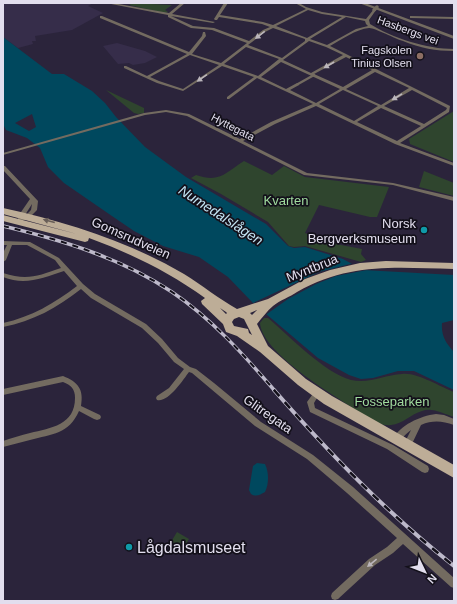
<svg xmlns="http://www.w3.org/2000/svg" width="457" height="604" viewBox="0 0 457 604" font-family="Helvetica,sans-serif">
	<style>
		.built { fill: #362d4a }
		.green { fill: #2f452e }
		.water { fill: #00485e; fill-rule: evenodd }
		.pier { fill: #2b243b }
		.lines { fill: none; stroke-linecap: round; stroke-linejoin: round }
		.pedestrian { stroke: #736b60; stroke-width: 2.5 }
		.minor { fill: #736b60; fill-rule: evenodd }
		.tertiary { fill: #736b60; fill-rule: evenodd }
		.primary { fill: #bdad97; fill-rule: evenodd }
		.rail-far1-casing { stroke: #bdb9ca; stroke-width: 3.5 }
		.rail-casing { stroke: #bdb9ca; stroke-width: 4 }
		.rail-far1 { stroke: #13101a; stroke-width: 2; stroke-dasharray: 6; stroke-linecap: butt }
		.rail { stroke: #13101a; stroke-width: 2.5; stroke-dasharray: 8; stroke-linecap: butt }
		.minor-bridge { stroke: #736b60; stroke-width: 3.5 }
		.oneway { fill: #bbb6bc }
		.oneway2 { fill: #685e58 }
		.education-dot { fill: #8d6e63; stroke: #13101a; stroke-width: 1.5 }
		.culture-dot { fill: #0f9aa8; stroke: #13101a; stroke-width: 1.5 }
		.labels { text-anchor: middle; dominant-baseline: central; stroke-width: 3.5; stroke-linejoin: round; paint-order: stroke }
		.far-street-label { font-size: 11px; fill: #e2deee; stroke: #13101a }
		.far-poi-label { font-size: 11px; fill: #e2deee; stroke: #13101a; text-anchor: end }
		.park-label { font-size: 13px; fill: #a0db9e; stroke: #13101a }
		.poi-label { font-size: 13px; fill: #e2deee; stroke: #13101a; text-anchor: end }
		.street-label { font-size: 13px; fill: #e2deee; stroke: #13101a }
		.water-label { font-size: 14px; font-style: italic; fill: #c4e6f5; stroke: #13101a }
		.near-poi-label { font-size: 16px; fill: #e2deee; stroke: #13101a; text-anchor: start }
	</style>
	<rect width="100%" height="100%" fill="#2b243b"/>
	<!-- built -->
	<g class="built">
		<path d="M3,3H93L88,6L103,13L72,30L35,36L36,41H32L33,44L18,48L3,37Z"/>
		<path d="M117,43L145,51L157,57L145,63L133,65L129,63L118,64L103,46Z"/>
	</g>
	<!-- green -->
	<g class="green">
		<path d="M133,3L172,5L165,10L168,12L165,13L129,5Z"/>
		<path d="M106,90L144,108V113L138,114L134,113Z"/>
		<path d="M454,111V162L410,144L409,139Z"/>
		<path d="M244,161L272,175L284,166L305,177L389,187L377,217H370L319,205L305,233L336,244L362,249L361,254L366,260L361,262L305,246L294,247L289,246L268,222L221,194L191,178L196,175C220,183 225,173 244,161Z"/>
		<path d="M424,171L454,183V196L419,187Z"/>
		<path d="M264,318H268C289,336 325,373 351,380C370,384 384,375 402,374C417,372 440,387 454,392V417C444,414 432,407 422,411C411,414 403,424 391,425C377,427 362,413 350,406C327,391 262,352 260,323Z"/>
		<path d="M177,532L189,539L183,549L171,542Z"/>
	</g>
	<!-- water -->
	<g class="water">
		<path d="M3,37L52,74H64L92,91L105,103L116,117L145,147L186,177L266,224L288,246L294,248L305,247L343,259L363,270L454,275V320L442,323C441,336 446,343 454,352V390L414,371H398L373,378L361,379L349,375L318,358L253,303L228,277L199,257L163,246L134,231L109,214L64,183L48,167L40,148L27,138L6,130L3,124ZM32,114L36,127L29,131L15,123Z"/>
		<path d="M257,463L265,464C269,472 269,484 265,492C260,495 256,497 251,494L249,490L253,466Z"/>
	</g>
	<!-- pier -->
	<path class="pier" d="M354,263L364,268L372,269L336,276L316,284L288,299L264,316L251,304L319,272Z"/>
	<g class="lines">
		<!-- pedestrian -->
		<path class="pedestrian" d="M298,84L314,75"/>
		<!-- minor -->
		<g class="minor">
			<path d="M106,3H113L169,13L181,3H185L172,14L215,22L213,23L171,16L193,26L214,28L249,41L263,30L270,27L262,24L219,17L217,20H215L214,19L224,3H228L220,15L263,22L273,25L306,9L295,3H299L306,7L322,12L366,19L374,9L376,10L369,20L370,24C392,38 427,49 454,49V51C436,51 420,48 403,41C396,39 373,27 369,28C356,29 341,40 330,46L450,106L449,112L400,143L454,163V166L395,144L316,106L275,124L243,141L307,173L393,183L454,197V201L393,185L304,175L187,116L166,112L145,115L3,155V153L144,113L166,110L189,114L240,139L271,122L313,104L257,78L229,99H227V97L254,77L222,66L183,91L157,83L124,68V66H126L147,76L187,54L100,18V16H102L189,52L202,36L203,32H205L206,36L192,54L221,63L247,43L212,30L191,28L168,17V15ZM308,10L322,14L342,17L307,38L276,26ZM346,17L365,21L366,24L368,26L356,29L327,45L310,39ZM273,28L305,39V41L282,58L248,45L265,32ZM309,41L326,47L343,55L311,73L283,60ZM246,47L279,59L258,76L224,64ZM190,55L219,65L183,89L159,81L150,77ZM346,57L372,70L343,87L314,74ZM281,62L340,89L316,103L290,90L299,85V83H297L286,89L261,77ZM375,72L409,88L381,105L346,89ZM343,90L378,106L354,121L319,104ZM412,90L447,108L446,110L424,124L384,106ZM381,108L421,126L397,141L357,122Z"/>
			<path d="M410,16L454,17V19L411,18H410Z"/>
			<path d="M3,166H5L38,201L37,210L27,220H23L22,223H18L17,222L19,215L30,199L3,170ZM32,204L31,210L24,217L25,215Z"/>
			<path d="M3,241L30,242L59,258L83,284L95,294L146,324L162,339L178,358L190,367L196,369L214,383L261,422L313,455L353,487L454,578V588L451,587L403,544L393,553L375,565L338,599L335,600L332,599L331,596L332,593L369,559L387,547L397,538L347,493L307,459L255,426L192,373L189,372C183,380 168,403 157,400L156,398L157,396L169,388L184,369L174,362L158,343L142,328L91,298L81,289C57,308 33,321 3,327V323C31,317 55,303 77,286L64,271C43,278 25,286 3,277V273C27,281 38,276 61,268L55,260L27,245H12L6,260L3,262V253L7,245H3Z"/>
			<path d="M63,376C78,382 84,389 81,406L100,415L101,417L100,419L97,420L94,419L79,411C69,434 52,434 30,440C21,442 12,445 3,447V441C12,438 21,435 30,433C51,428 75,425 75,398C75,389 71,385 63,382L3,395V389Z"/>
			<path d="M317,390L319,391L320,393L314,403L315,408L393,445L428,466L429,469L428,472L425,473L422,472L387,449L310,412L307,402L315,391Z"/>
			<path d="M436,414L444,415L454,419V425C442,421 433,420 421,425L410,448L407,449L404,448L403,446L411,430C405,434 401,441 396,443L393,442L392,440C400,425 420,416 436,414Z"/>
		</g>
		<!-- tertiary -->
		<path class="tertiary" d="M359,3H365L454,36V39Z"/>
		<!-- primary -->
		<path class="primary" d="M3,208C66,222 128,241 184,274C202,285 219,299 237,309L268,299L305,279L330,270L360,263L386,261L454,263V269C395,268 351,262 297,292C290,297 280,300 273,306C267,311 262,318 257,324L268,346L306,379L332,396L454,465V478L324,404L298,385L260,352L237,336L226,332L223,324L202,304L201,301L205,298C169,272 130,253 89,238L88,241L85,242L3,221V215L77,234L3,214ZM220,308L226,312L227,313L226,314ZM257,310L252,315L250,313ZM239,317L244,319L252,335L249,333L248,329L234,326L232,322L234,319Z"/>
		<!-- rail-far1 casing -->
		<g class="rail-far1-casing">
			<path id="rail-far1" d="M3,226C62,240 121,258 172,292C212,319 244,355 275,391"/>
		</g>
		<!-- rail casing -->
		<g class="rail-casing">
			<path id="rail" d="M274,390C331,455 386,512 454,566"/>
		</g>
		<!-- rail-far1 -->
		<use href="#rail-far1" class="rail-far1"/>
		<!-- rail -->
		<use href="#rail" class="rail"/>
		<!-- minor-bridge -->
		<path class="minor-bridge" d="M374,10L377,7"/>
	</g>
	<!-- one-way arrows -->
	<defs><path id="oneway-solid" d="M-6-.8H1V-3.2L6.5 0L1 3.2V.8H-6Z"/></defs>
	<g class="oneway">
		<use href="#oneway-solid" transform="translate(260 35) rotate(142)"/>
		<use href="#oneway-solid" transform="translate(329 65) rotate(150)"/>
		<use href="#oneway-solid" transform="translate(202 78) rotate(145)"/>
		<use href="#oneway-solid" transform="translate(397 97) rotate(149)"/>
		<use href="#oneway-solid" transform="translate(372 563) rotate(141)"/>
	</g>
	<use class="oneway2" href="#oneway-solid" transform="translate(49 221) rotate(-165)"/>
	<!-- markers -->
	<circle class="education-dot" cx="420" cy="56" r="4"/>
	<g class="culture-dot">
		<circle cx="424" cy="230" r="4"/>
		<circle cx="129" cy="547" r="4"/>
	</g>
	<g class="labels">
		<!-- far-street labels -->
		<g class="far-street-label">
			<text transform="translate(408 30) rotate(20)">Hasbergs vei</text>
			<text transform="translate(233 127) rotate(27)">Hyttegata</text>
		</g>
		<!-- far-poi labels -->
		<g class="far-poi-label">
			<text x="412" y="50">Fagskolen<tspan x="412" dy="13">Tinius Olsen</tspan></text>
		</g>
		<!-- park labels -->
		<g class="park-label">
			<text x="286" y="200">Kvarten</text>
			<text x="392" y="401">Fosseparken</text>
		</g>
		<!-- poi labels -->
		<g class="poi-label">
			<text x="416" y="223">Norsk<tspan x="416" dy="15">Bergverksmuseum</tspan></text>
		</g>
		<!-- street labels -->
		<g class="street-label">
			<text transform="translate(131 238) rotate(24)">Gomsrudveien</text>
			<text transform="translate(312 268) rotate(-22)">Myntbrua</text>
			<text transform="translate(268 414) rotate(35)">Glitregata</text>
		</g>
		<!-- water labels -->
		<g class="water-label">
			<text transform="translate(221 215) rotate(33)">Numedalslågen</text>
		</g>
		<!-- near-poi labels -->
		<g class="near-poi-label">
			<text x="137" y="547">Lågdalsmuseet</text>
		</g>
	</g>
	<!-- border -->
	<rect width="457" height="604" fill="none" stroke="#e2deee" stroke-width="8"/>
	<!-- north arrow -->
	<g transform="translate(425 572) rotate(133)" stroke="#13101a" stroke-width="3" paint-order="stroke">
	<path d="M0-3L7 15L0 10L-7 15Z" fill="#e2deee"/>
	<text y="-6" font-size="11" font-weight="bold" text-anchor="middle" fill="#e2deee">N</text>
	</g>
</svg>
